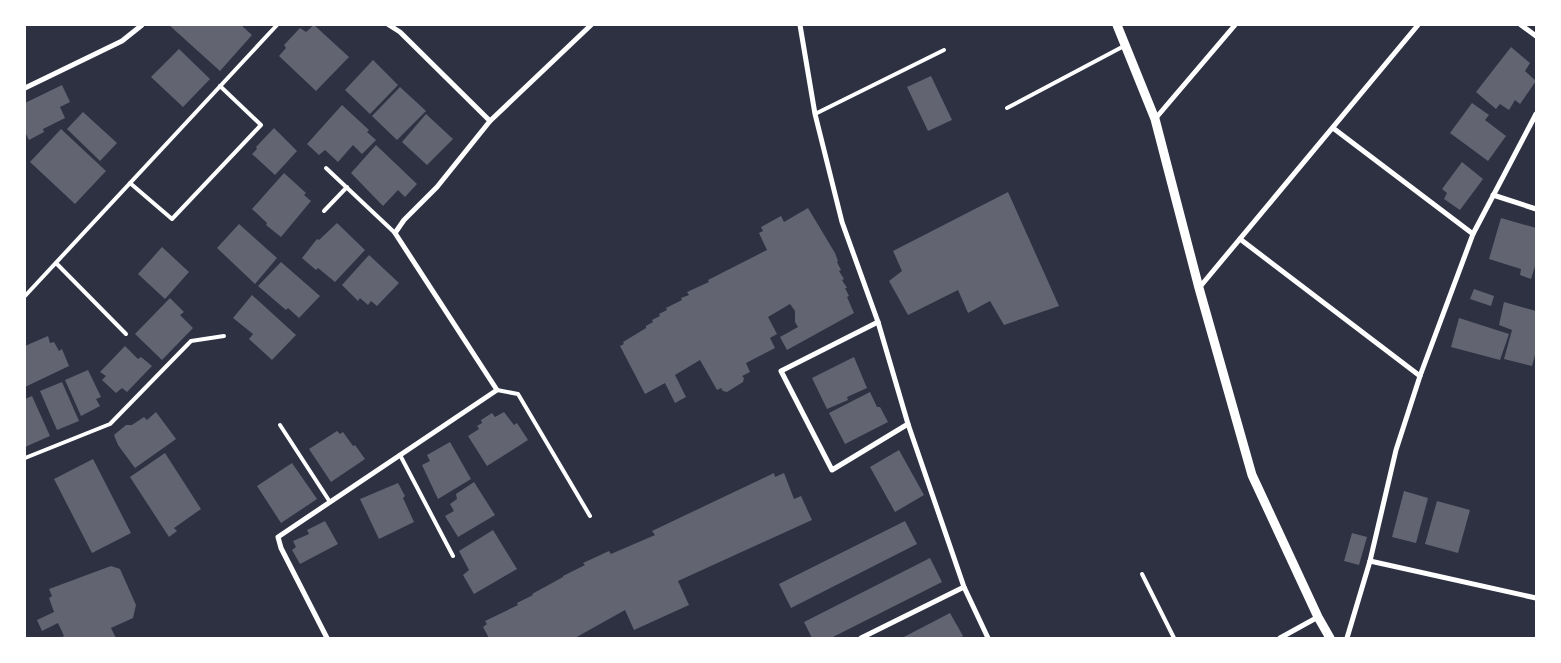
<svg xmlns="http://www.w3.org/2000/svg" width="1561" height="663" viewBox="0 0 1561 663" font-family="Manrope,sans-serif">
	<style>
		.building { fill: #626471 }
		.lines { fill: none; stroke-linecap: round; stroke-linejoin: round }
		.service { stroke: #fff; stroke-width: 4 }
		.minor { stroke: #fff; stroke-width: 5 }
		.tertiary { stroke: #fff; stroke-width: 9 }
	</style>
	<rect width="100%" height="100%" fill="#2d3142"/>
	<!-- building -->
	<g class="building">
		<path d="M169,25H241L252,35L220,71Z"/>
		<path d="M314,25L349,57L316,91L279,56L286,48L284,45L300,28L306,32Z"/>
		<path d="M1511,47L1530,63L1525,71L1536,81L1520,104L1515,100L1509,110L1500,104L1496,109L1476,92Z"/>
		<path d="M179,49L210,79L183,107L151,77Z"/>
		<path d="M373,60L398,85L370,114L345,90Z"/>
		<path d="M931,76L952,120L928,131L907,87Z"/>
		<path d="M62,85L70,102L60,107L65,118L43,129L44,132L29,140L25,132V103Z"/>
		<path d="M400,87L426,111L397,140L372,116Z"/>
		<path d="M1472,103L1489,115L1485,120L1506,136L1488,161L1450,133Z"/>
		<path d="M342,105L369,130L367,132L376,140L362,154L353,145L338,162L325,150L319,155L307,144Z"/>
		<path d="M83,112L117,143L100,161L67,129Z"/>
		<path d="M426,114L453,139L427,165L402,142Z"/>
		<path d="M274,128L297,151L275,175L252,154L257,149L256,147Z"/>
		<path d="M61,129L106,171L75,204L30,162Z"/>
		<path d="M376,145L417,184L405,197L398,190L383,206L351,173Z"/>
		<path d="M1462,162L1483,179L1460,210L1444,199L1447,193L1442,189Z"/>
		<path d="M284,173L306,193L304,195L311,201L281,237L266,225L267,223L252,209Z"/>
		<path d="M1008,192L1059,306L1004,325L990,301L968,313L958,290L908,315L889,281L902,271L893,251Z"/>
		<path d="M808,208L835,253L838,261L837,262L841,270L839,271L844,279L842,280L847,288H845L849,296L847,297L854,313L787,350L780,337L798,327L795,322V311L790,304L768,317L777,334L770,338L775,348L746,363L750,372L742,376L744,378L743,382L727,392L723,391L721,388L717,390L700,360L675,375L686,397L675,403L665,383L645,394L620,346L624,344L623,342L646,328V326L653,322L652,320L660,316L659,314L667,310L666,308L682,300L681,298L689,295L687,292L709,282L708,280L767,250L759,233L763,231L761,227L781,216L784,222Z"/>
		<path d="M1501,218L1536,228V263L1531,279L1520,275L1521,269L1489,259Z"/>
		<path d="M337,223L365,250L335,282L318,268L316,270L302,258L317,239L319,240Z"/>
		<path d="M239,224L277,258L255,284L217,248Z"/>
		<path d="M162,247L189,272L165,299L138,274Z"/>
		<path d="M369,255L399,283L377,306L371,301L368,305L360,298L358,301L342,285Z"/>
		<path d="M281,262L320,296L299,318L288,308L286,310L258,286Z"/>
		<path d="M1474,289L1494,296L1491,306L1470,299Z"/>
		<path d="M252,295L296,335L272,360L249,339L253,334L233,318Z"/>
		<path d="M170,298L184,312L180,315L193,328L162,360L135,334Z"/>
		<path d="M1504,302L1536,311V351L1532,366L1504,359L1512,330L1499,325Z"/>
		<path d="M1459,318L1509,334L1500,360L1451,347Z"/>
		<path d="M48,336L50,343L54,342L59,351L62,349L69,366L25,387V346Z"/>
		<path d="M125,346L138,359L141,357L152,366L127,392L122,388L116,393L102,380L106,376L100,372Z"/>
		<path d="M854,357L867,388L847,397L848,400L827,409L812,378Z"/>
		<path d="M88,370L101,397L96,399L100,406L81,416L65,380Z"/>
		<path d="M62,382L79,421L57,430L40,391Z"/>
		<path d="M870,392L877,407H880L888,422L845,444L829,413Z"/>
		<path d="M32,396L50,436L25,447V399Z"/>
		<path d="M156,412L176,439L135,468L118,445L114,435L126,425H132L144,417L147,420Z"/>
		<path d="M504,412L514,425L517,423L528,440L487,466L468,436L479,429L477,426L482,423L481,420L492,413L495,417Z"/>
		<path d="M337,431L340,434L343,432L353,446L355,445L365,459L331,482L309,449Z"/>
		<path d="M450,442L471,479L438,499L422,465L430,461L427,455Z"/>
		<path d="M899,450L924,495L895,512L870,467Z"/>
		<path d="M165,453L201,509L174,528L177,531L169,537L130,477Z"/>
		<path d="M93,459L131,533L92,553L54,479Z"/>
		<path d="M292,463L317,499L281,523L257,486Z"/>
		<path d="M774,473L775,477L784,473L794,499L801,496L812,520L678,581L689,605L634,630L625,610L575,638H489L483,627L487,624L485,621L518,605L517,603L533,595L532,594L563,577V576L585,565L583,563L609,551L611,554L655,535L652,531Z"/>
		<path d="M474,482L495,515L458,537L445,516L454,511L450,504L457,499L456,494Z"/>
		<path d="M398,483L405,496L403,498L414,522L379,539L360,499Z"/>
		<path d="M1404,491L1428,498L1416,543L1392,537Z"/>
		<path d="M1437,501L1470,510L1458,553L1425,544Z"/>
		<path d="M325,521L338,544L300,564L292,550L296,547L293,541L309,534L307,530Z"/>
		<path d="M905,521L917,544L791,608L779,584Z"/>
		<path d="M493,530L517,569L474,594L463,575L469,570L459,551Z"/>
		<path d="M1352,533L1367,537L1359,565L1344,561Z"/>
		<path d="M930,558L942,582L831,638H812L804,622Z"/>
		<path d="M111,566L120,569L136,605L133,618L111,628L116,638H60L64,636L58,623L42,631L37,620L54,612L49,598L52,596L49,589Z"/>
		<path d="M950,613L963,636L960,638H902Z"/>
	</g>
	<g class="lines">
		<!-- service -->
		<g class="service">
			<path d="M1007,108L1124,46"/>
			<path d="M815,114L944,50"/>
			<path d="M326,168L395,233"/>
			<path d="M130,183L172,219L261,125L220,86"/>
			<path d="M324,211L347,187"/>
			<path d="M56,263L126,334"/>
			<path d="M25,296L277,25"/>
			<path d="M497,390L518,394L590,516"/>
			<path d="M280,425L330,502"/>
			<path d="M400,455L453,556"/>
			<path d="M25,458L110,424L191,341L224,336"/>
			<path d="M1142,574L1174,638"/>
		</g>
		<!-- minor -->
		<g class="minor">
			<path d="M389,25L400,32L490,121"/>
			<path d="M800,25L815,114L842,222L878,322L908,424L964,587L988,638"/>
			<path d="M1521,25L1536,36"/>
			<path d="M25,88L122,41L142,25"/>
			<path d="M1155,119L1235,25"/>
			<path d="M1333,128L1473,234"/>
			<path d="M1493,195L1536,209"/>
			<path d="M1240,239L1420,376"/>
			<path d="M1199,288L1418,25"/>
			<path d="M878,322L781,371L832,470L908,424"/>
			<path d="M1370,561L1536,598"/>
			<path d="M327,638L281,548L278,537L497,390L395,233L404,220L437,187L490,121L591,25"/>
			<path d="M861,638L964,587"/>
			<path d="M1280,638L1318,617"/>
			<path d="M1347,638L1370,561L1396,450L1420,376L1473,234L1536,114"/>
		</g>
		<!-- tertiary -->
		<path class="tertiary" d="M1117,25L1155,119L1199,288L1252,475L1318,617L1330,638"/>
	</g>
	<!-- border -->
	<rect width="1561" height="663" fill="none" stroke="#ffffff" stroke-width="52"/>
</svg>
